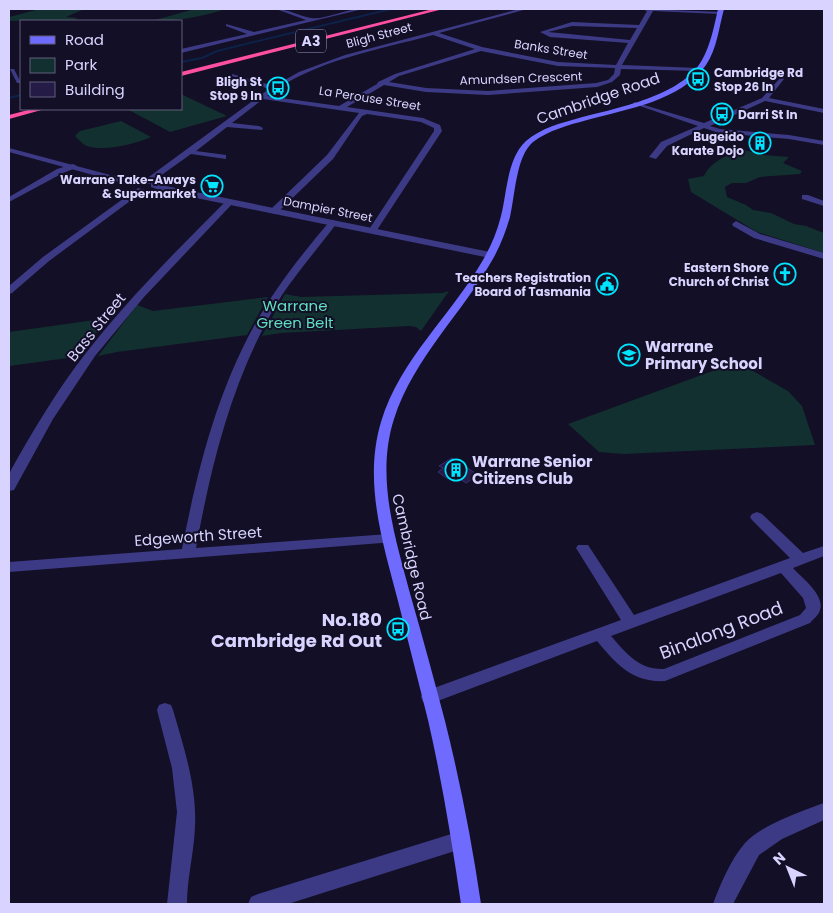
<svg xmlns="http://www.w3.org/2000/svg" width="833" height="913" viewBox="0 0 833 913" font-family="Poppins,sans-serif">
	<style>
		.green { fill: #12302f }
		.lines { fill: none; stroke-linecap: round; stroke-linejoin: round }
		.stream { stroke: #0c2248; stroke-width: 2 }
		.building { fill: #241b47; stroke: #3b2d73 }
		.minor { fill: #3d3a85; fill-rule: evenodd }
		.tertiary { fill: #3d3a85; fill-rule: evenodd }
		.secondary { fill: #6f6bff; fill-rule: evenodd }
		.motorway { fill: #ff4fa3; fill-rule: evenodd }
		.labels { text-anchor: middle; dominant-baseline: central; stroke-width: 4; stroke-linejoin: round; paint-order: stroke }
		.far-street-label { font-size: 12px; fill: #d9d4ff; stroke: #130f26 }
		.far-poi-label { font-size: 12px; font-weight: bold; fill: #d9d4ff; stroke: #130f26; text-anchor: end }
		.shield { fill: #130f26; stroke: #9e99be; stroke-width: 1 }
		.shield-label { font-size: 14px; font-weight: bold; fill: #d9d4ff }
		.street-label { font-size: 15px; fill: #d9d4ff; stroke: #130f26 }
		.park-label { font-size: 15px; fill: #5fe0c0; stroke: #130f26 }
		.poi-label { font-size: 15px; font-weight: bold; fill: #d9d4ff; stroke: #130f26; text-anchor: start }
		.near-poi-label { font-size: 18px; font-weight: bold; fill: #d9d4ff; stroke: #130f26; text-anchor: end }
		.near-street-label { font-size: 18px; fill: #d9d4ff; stroke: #130f26 }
	</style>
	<rect width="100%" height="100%" fill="#130f26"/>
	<!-- green -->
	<g class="green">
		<path d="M40,9H81L82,10L66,17L78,18L73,20L9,21V17Z"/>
		<path d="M195,9H226C201,17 178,21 151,21Z"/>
		<path d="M181,94L227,116L170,132L127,109H181Z"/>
		<path d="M121,121L151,137C136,144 103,152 87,146C82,144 79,140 75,136L80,131Z"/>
		<path d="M744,150L764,155L789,157L783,163L802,171L800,174L760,177L746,183H732L725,187L727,197L746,205L753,210L771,213L794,224L806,226L824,233V253L757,232L691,192L688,179L704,176C711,161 730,153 744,150Z"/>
		<path d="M449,291L421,331L416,327L409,326L281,333L262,336L285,294L301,297L442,293Z"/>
		<path d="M268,297L247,335L117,352L98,356L137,305L153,311Z"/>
		<path d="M109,318L74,360L68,358L9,366V332Z"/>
		<path d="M737,362L788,391L802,406L815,445L623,454L599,452L568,424Z"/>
	</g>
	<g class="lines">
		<!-- stream -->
		<g class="stream">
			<path d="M181,62L202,58L217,51L391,9"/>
			<path d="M9,98L21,95"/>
		</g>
	</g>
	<!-- building -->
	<path class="building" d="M452,458L478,475L466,483L454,475L448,479L438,472L443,468L439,466Z"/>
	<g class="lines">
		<!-- minor -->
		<g class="minor">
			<path d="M276,9C288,9 299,16 311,18C326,20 346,8 363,9L181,53V49L247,34L226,26V24L254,32L306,20Z"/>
			<path d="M519,9H527L439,33L482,47L558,62L616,65L628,43L550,37L540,32L572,22L639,25L647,11L642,9L723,12L720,14L653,11L622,65L698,68L701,70L700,71L621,69L620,75L612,82L597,87L488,95L426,92L384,85L347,107L423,118L440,125L442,131L375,233H369L368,231L434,131V128L421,122L367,114L362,116L333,159L277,213L274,214L270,211L271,209L327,155L359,113L263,99L232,123L259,126L263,128L262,130L227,127L196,151L226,155V159L191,154L149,184L142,182L269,89L232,76V74L274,86L299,72L345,55ZM572,26L637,28L630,40L548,32ZM433,35L475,49L395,74L378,82L377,84L339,106L267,96C314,60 378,50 433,35ZM481,51L558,66L615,68L614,74L608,80L596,83L488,91L426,88L389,82L399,76Z"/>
			<path d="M10,69H14L21,83H17Z"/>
			<path d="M781,77L784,79L769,98L824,109V113L765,101L710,126L720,129L789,135L824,141V145L789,139L719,133L704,128L667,146L656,159L649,157L661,142L698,126L634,104V102L704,123L762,98Z"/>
			<path d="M73,164L77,166L76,168L63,173L9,202V197L57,169Z"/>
			<path d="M138,188L145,190L49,261L12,293L9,294V286L43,257Z"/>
			<path d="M802,195H808L824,201V206L802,199Z"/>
			<path d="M227,200L234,202L144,297L95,356L53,419L14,490L9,491V475L11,470C31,434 52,399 76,366C121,306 174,253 227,200Z"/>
			<path d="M333,220L337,223C319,247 299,270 282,295C234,372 212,460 196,548L389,534L394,536L396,539L394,542L9,572V562L182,549C197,472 216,395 254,326C275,288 302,254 330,221Z"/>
			<path d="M736,221L760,234L824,253V259L754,238L733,226L732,224Z"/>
			<path d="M757,512L762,514L803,553L824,546V556L793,568C802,578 825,595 820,610C819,615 813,619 810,623L665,681C633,683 616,664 597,641L435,702L429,704L423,702L421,697L423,692L621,620L576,548L578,545H588L634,615L790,558L752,520L750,517L752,514ZM781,573L803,598L806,608L800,615L664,669C639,670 626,653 611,636Z"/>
			<path d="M165,703L171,705L173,710C184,748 197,787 195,827C194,853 187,878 187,904H167L177,812L172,768L157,710L159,705Z"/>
			<path d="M824,803V820L782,839L759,855L733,904H713C720,885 731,859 745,843C761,825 802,811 824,803Z"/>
			<path d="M461,831L468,834L470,840L468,846L461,849L288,904H248L251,897L258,894Z"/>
		</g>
		<!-- tertiary -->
		<g class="tertiary">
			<path d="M9,148L129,180L143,181L144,183L140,185L126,184L9,152Z"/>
			<path d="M151,183L490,252L495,255L490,258L162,191L151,187Z"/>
		</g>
		<!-- secondary -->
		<path class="secondary" d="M718,9H724C719,27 717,49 706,65C681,101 627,109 587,120C569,125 549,130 533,142C516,156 515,196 510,217C506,231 501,244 494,257C463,313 414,357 394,419C375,478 396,540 411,597C423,638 434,680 445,721C460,781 472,842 481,904H461C452,842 442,781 428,720C418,680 408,641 398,601C383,543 363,482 381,422C400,359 451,316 483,260C491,246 497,232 501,216C507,193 507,158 526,141C541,128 561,123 579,118C617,108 682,96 702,60C711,44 714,26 718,9Z"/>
		<!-- motorway -->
		<g class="motorway">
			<path d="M433,9H443L181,76V72Z"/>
			<path d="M32,109H45L9,119V115Z"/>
		</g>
	</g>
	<!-- icons -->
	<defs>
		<g id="bus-ring" transform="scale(1.125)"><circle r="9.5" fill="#130f26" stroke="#00e5ff" stroke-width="1.5"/><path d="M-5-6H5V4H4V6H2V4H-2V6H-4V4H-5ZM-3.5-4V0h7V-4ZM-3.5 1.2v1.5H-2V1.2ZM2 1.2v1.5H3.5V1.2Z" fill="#00e5ff"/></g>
		<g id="building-ring" transform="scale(1.125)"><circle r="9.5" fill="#130f26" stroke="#00e5ff" stroke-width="1.5"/><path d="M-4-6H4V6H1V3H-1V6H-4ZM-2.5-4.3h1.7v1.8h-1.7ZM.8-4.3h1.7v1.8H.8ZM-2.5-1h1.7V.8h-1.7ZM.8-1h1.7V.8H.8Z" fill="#00e5ff"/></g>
		<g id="supermarket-ring" transform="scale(1.125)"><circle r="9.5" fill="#130f26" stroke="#00e5ff" stroke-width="1.5"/><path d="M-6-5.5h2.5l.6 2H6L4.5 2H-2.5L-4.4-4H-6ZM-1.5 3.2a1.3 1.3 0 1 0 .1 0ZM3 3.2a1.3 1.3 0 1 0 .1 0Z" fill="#00e5ff"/></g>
		<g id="church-ring" transform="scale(1.125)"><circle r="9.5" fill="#130f26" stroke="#00e5ff" stroke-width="1.5"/><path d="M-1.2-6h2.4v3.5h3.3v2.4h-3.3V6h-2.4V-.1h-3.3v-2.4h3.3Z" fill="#00e5ff"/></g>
		<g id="civic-ring" transform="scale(1.125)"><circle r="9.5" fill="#130f26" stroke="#00e5ff" stroke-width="1.5"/><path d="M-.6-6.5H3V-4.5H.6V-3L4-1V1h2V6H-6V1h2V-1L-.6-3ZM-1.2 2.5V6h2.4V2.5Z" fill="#00e5ff"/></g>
		<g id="school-ring" transform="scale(1.125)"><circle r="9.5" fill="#130f26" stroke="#00e5ff" stroke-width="1.5"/><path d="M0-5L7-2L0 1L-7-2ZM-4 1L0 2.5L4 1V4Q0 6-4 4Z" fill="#00e5ff"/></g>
	</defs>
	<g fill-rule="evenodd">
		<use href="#bus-ring" x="698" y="79"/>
		<use href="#bus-ring" x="278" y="88"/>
		<use href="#bus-ring" x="722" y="114"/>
		<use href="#building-ring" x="760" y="143"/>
		<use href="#supermarket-ring" x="212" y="186"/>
		<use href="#church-ring" x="785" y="274"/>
		<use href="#civic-ring" x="607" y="284"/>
		<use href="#school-ring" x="629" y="355"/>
		<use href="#building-ring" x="456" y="470"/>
		<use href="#bus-ring" x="398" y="629"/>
	</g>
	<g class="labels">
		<!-- far-street labels -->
		<g class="far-street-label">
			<text transform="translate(379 35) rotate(-15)">Bligh Street</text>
			<text transform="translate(551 49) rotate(9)">Banks Street</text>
			<text transform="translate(521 78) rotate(-2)">Amundsen Crescent</text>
			<text transform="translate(370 98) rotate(9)">La Perouse Street</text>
			<text transform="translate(328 209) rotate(11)">Dampier Street</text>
		</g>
		<!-- far-poi labels -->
		<g class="far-poi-label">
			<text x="714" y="72" text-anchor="start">Cambridge Rd<tspan x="714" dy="14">Stop 26 In</tspan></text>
			<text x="262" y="81">Bligh St<tspan x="262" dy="14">Stop 9 In</tspan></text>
			<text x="738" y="114" text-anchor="start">Darri St In</text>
			<text x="744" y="136">Bugeido<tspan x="744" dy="14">Karate Dojo</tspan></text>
			<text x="196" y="179">Warrane Take-Aways<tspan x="196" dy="14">&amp; Supermarket</tspan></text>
			<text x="769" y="267">Eastern Shore<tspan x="769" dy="14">Church of Christ</tspan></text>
			<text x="591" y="277">Teachers Registration<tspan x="591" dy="14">Board of Tasmania</tspan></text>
		</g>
		<!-- shield labels -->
		<rect class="shield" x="296" y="29.5" width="30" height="23" rx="4"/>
		<g class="shield-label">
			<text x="311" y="41">A3</text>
		</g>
		<!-- street labels -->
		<g class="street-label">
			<text transform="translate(598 98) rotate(-19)">Cambridge Road</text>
			<text transform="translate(96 327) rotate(-51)">Bass Street</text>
			<text transform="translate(198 536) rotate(-4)">Edgeworth Street</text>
			<text transform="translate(412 557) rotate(77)">Cambridge Road</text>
		</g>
		<!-- park labels -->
		<g class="park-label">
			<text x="295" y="305">Warrane<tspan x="295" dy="17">Green Belt</tspan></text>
		</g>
		<!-- poi labels -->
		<g class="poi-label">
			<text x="645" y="346">Warrane<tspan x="645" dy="17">Primary School</tspan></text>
			<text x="472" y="461">Warrane Senior<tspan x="472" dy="17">Citizens Club</tspan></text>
		</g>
		<!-- near-poi labels -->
		<g class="near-poi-label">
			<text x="382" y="619">No.180<tspan x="382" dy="21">Cambridge Rd Out</tspan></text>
		</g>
		<!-- near-street labels -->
		<g class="near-street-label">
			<text transform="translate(721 630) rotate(-21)">Binalong Road</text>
		</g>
	</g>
	<!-- border -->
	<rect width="833" height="913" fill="none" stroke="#d9d4ff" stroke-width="20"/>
	<!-- legend -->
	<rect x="20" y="20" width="162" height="90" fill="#130f26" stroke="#625e7d"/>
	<rect x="30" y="36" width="25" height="8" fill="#6f6bff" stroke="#625e7d"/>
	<text x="65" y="45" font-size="15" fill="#d9d4ff">Road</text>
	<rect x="30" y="58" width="25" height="15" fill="#12302f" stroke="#625e7d"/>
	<text x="65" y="70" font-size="15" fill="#d9d4ff">Park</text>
	<rect x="30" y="82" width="25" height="15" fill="#241b47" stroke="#625e7d"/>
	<text x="65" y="95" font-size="15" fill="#d9d4ff">Building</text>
	<!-- north arrow -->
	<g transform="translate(788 868) rotate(317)" stroke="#130f26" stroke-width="4" paint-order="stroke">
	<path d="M0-4L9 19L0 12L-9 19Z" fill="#d9d4ff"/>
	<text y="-8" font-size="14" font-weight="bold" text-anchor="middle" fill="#d9d4ff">N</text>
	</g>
</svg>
